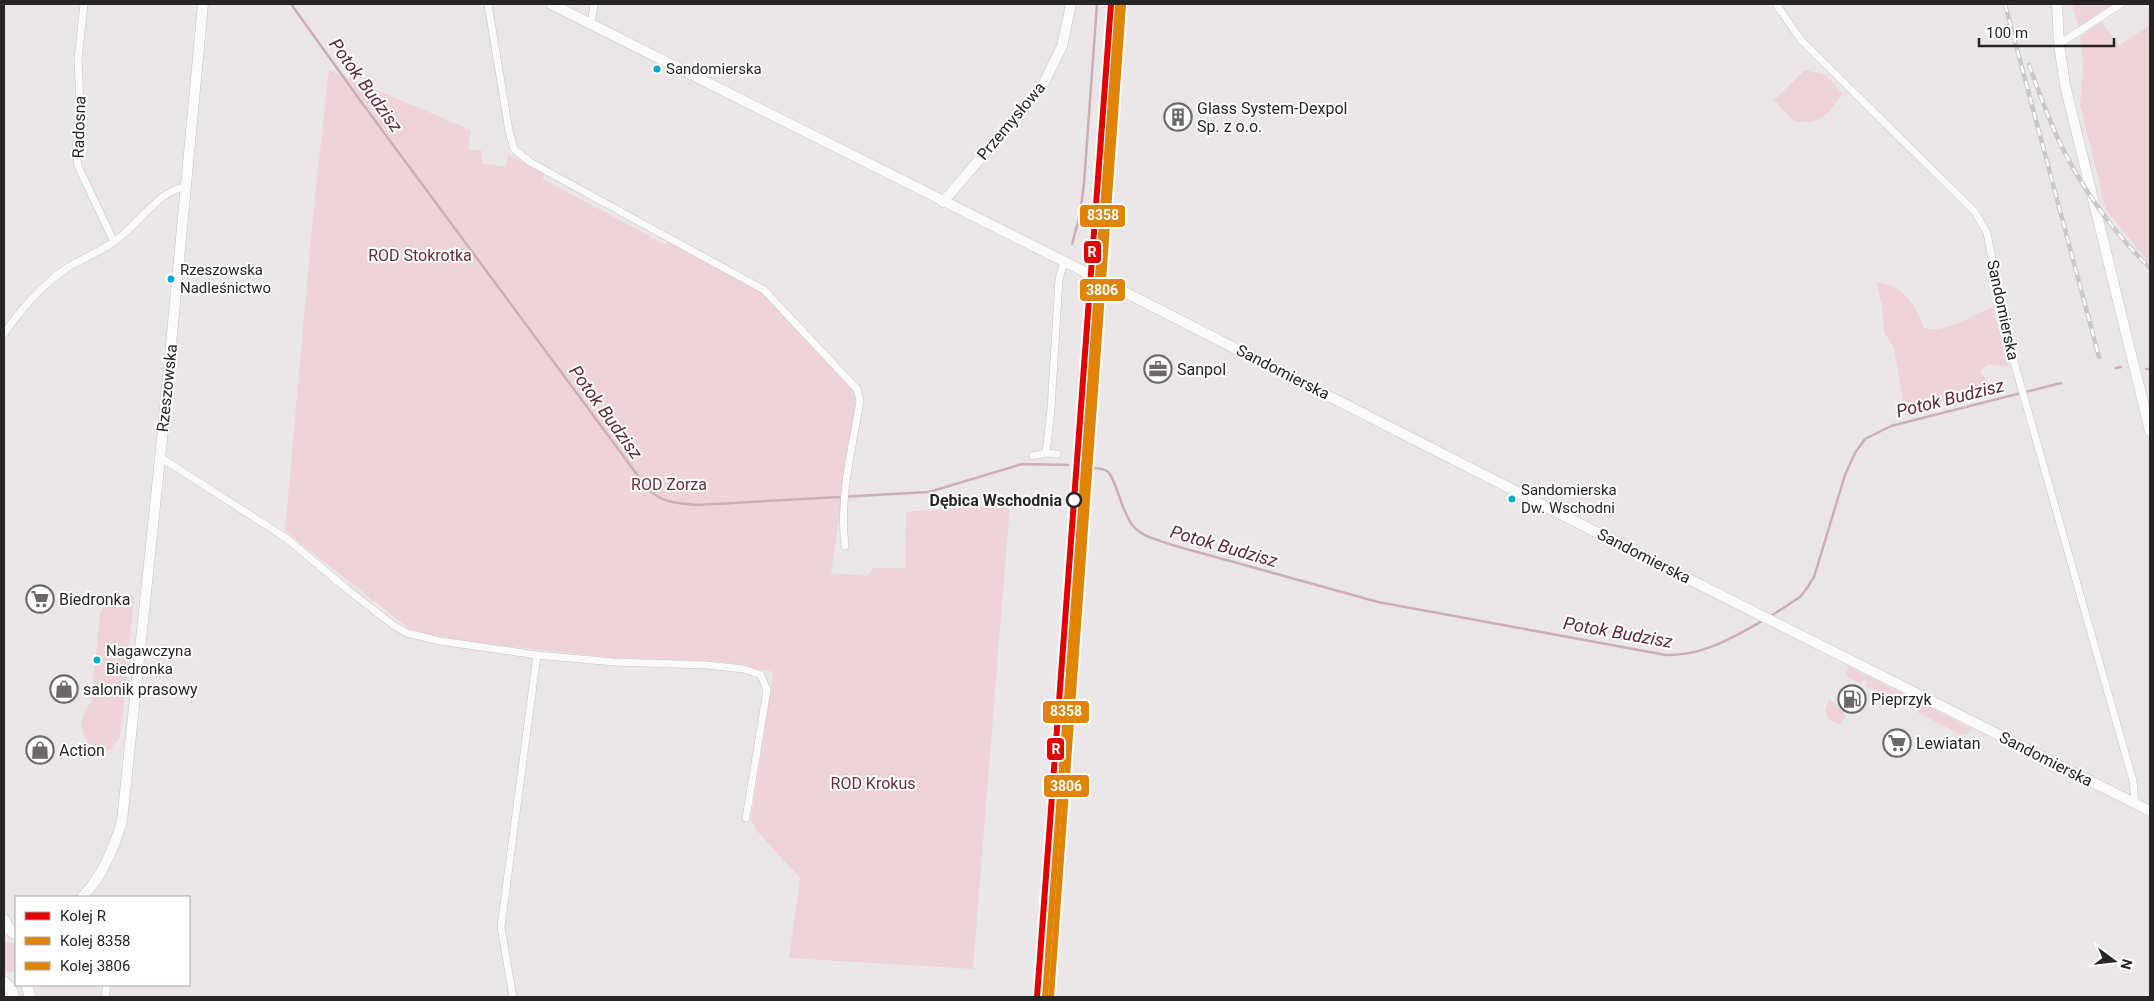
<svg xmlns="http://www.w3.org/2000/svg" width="2154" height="1001" viewBox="0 0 2154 1001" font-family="Roboto,sans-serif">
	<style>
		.green { fill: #eed4d9 }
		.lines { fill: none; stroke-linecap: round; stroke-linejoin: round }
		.stream { stroke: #cdaeb4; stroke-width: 2.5 }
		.street-casing { stroke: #c6c3c4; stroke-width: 8 }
		.secondary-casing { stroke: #c6c3c4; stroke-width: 11 }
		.primary-casing { stroke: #c6c3c4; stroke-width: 12 }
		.street { stroke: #fcfbfc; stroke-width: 7 }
		.secondary { stroke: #fcfbfc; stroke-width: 10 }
		.primary { stroke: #fcfbfc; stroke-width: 11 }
		.rail-casing { stroke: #c8c8c8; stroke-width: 4.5 }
		.rail { stroke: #fff; stroke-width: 2.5; stroke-dasharray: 8; stroke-linecap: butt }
		.rail-1-casing { stroke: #fff; stroke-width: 10 }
		.rail-2-casing { stroke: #fff; stroke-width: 10 }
		.rail-3-casing { stroke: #fff; stroke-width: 10 }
		.rail-1 { stroke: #e50000; stroke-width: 6 }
		.rail-2 { stroke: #df8406; stroke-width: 6 }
		.rail-3 { stroke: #df8406; stroke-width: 6 }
		.bus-dot { fill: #00a9ce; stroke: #fff; stroke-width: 2 }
		.stop-dot { fill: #fff; stroke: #272425; stroke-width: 2.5 }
		.labels { text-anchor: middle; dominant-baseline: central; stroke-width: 4; stroke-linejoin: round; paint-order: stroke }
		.bus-label { font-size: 15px; fill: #272425; stroke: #fff; text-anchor: start }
		.poi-label { font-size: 16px; fill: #272425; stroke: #fff; text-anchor: start }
		.street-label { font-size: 16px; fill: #272425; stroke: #fff }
		.park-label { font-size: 16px; fill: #662e3c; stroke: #fff }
		.stop-label { font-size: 16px; font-weight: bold; fill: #272425; stroke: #fff; text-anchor: end }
		.water-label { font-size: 18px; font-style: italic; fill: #602836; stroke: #fff }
		.line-badge { stroke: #fff; stroke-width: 2 }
		.badge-label { font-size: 14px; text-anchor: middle; font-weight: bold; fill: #fff }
	</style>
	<rect width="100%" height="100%" fill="#ebe7e8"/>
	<!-- green -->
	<g class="green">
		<path d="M2072,4H2113L2079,27Z"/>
		<path d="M2102,22L2119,45L2150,25V264L2106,210L2080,105L2083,67L2080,37Z"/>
		<path d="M329,70L471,130L468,149L482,151V163L506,167L508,154L544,173L543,179L666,245L669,240L761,292L851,386L856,402L831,573L867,576L873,568H905L906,512L1010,504L973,969L789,958L800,878L757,831L751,820L773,672L723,662L615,658L469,642L411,630L285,531L313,215Z"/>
		<path d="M1805,70L1826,75L1843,94C1825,115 1824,125 1794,121L1774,100Z"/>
		<path d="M1876,282C1905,286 1914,303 1924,328C1947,334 1971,315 1993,307L2009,367L1988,364L1980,371L1991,387L1984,390L1910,410L1903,401L1894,348L1884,332L1882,306Z"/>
		<path d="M131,595L134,597L121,731L119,740L112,746L113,749L105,751L89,744C78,731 80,714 91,702L100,614C105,599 118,598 131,595Z"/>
		<path d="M1848,667L1903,693L1902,701L1896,702L1865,686L1867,681L1863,680L1861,684L1849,678L1846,673Z"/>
		<path d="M1829,699L1843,709L1845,717L1839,725L1828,719L1825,710Z"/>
		<path d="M1919,705L1928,706L1972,729L1966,735L1959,734L1917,712V708Z"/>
		<path d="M4,942L16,944L15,973L4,971Z"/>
	</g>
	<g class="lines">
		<!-- stream -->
		<g class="stream">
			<path d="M291,4L362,103L647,488C661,503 677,503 697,505L929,492L1022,464L1068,465"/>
			<path d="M1072,244L1080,215L1084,183L1097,4"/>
			<path d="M2116,368L2121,367"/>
			<path d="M2146,369H2150"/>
			<path d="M1092,468C1097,468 1103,469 1107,471C1116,477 1121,513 1134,527C1143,537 1159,540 1172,545L1378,602L1666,655C1703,656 1732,638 1764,620"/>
			<path d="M1771,616L1800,597L1807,588L1814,577L1845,475L1855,453L1865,439L1891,426L2061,383"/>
		</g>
		<!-- street casing -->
		<g class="street-casing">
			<g id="street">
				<path d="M84,4L78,59L80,104L76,149L78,166L114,242"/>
				<path d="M488,4L509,131L514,149L530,162L764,290L857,389L860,401C852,449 839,497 845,546"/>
				<path d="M1776,4L1801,40L1975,212L1987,233L2007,337L2133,781L2135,803"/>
				<path d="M591,24L594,4"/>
				<path d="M2059,44L2121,4"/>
				<path d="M4,334C20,310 43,284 67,268C84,257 104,251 120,237C140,222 159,190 186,187"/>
				<path d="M1057,454L1046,453L1051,409L1059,279L1064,262"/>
				<path d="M1033,456L1046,453"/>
				<path d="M160,457L286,538L348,590L393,625L407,633L440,641L537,655L614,662L706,665L744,669L761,675L767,690L746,818"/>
				<path d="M105,997L107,985"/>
				<path d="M513,997L501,927L537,655"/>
			</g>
		</g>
		<!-- secondary casing -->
		<g class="secondary-casing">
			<g id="secondary">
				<path d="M551,4L1087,273"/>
				<path d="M2057,4L2059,44L2065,85L2150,431"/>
				<path d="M943,202L1043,85L1062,46L1071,4"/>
				<path d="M1101,280L1651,560L2150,811"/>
				<path d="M82,897C102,877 114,848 122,821L163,430L203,4"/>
			</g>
		</g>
		<!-- primary casing -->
		<g class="primary-casing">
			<g id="primary">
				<path d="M4,920L9,929L14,933"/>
				<path d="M4,982L11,989L14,997"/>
				<path d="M27,985L30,997"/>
			</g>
		</g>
		<!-- street -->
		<use href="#street" class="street"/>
		<!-- secondary -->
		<use href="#secondary" class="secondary"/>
		<!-- primary -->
		<use href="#primary" class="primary"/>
		<!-- rail casing -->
		<g class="rail-casing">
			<g id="rail">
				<path d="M2005,4L2099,357"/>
				<path d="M2029,65C2039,92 2049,121 2062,147C2084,191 2115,234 2150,268"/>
				<path d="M1106,265L1121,48L1126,4"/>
			</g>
		</g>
		<!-- rail -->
		<use href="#rail" class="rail"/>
		<!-- rail-1 casing -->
		<g class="rail-1-casing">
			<path id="rail-1" d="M1037,997L1111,4"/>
		</g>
		<!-- rail-2 casing -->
		<g class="rail-2-casing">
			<path id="rail-2" d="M1045,997L1118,5"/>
		</g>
		<!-- rail-3 casing -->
		<g class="rail-3-casing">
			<path id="rail-3" d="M1051,997L1123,5"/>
		</g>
		<!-- rail-1 -->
		<use href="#rail-1" class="rail-1"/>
		<!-- rail-2 -->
		<use href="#rail-2" class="rail-2"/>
		<!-- rail-3 -->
		<use href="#rail-3" class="rail-3"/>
	</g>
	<!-- icons -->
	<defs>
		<g id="building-ring" transform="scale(1.4375)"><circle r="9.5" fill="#fff" stroke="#6c6869" stroke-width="1.5"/><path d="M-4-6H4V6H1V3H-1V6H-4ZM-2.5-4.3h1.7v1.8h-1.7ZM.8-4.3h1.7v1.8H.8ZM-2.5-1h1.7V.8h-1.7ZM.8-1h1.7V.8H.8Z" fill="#6c6869"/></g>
		<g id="office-ring" transform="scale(1.4375)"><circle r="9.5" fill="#fff" stroke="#6c6869" stroke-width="1.5"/><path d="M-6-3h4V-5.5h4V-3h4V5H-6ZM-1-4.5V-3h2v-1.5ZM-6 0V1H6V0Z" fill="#6c6869"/></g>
		<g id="supermarket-ring" transform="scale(1.4375)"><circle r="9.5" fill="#fff" stroke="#6c6869" stroke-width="1.5"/><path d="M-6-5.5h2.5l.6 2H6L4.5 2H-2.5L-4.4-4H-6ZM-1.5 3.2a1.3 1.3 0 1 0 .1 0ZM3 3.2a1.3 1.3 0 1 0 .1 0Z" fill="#6c6869"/></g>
		<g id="shop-ring" transform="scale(1.4375)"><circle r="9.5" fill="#fff" stroke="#6c6869" stroke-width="1.5"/><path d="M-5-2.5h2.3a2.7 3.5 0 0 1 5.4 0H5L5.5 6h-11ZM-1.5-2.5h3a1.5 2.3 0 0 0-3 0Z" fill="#6c6869"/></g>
		<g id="fuel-ring" transform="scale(1.4375)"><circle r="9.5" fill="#fff" stroke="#6c6869" stroke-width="1.5"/><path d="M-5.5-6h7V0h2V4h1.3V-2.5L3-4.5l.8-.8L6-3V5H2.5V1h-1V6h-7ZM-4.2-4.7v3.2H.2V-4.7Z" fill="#6c6869"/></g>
	</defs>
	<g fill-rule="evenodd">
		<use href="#building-ring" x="1178" y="117"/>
		<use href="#office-ring" x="1158" y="369"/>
		<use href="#supermarket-ring" x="40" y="599"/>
		<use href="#shop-ring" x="64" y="689"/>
		<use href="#fuel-ring" x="1852" y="699"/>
		<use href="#supermarket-ring" x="1897" y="743"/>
		<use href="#shop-ring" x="40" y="750"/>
	</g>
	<!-- markers -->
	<g class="bus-dot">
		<circle cx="657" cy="69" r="4.5"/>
		<circle cx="171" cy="279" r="4.5"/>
		<circle cx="1512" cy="499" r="4.5"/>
		<circle cx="97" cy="660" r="4.5"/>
	</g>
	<circle class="stop-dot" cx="1074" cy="500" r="7"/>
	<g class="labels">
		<!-- bus labels -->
		<g class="bus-label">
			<text x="666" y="69">Sandomierska</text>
			<text x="180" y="270">Rzeszowska<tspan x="180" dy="18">Nadleśnictwo</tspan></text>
			<text x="1521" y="490">Sandomierska<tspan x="1521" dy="18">Dw. Wschodni</tspan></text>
			<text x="106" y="651">Nagawczyna<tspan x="106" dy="18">Biedronka</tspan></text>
		</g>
		<!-- poi labels -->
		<g class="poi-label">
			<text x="1197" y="108">Glass System-Dexpol<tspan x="1197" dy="18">Sp. z o.o.</tspan></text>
			<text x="1177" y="369">Sanpol</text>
			<text x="59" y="599">Biedronka</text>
			<text x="83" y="689">salonik prasowy</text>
			<text x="1871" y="699">Pieprzyk</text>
			<text x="1916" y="743">Lewiatan</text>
			<text x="59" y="750">Action</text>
		</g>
		<!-- street labels -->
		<g class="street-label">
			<text transform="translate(1011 121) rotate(-50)">Przemysłowa</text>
			<text transform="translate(79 127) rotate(-88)">Radosna</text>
			<text transform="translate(2003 310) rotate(78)">Sandomierska</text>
			<text transform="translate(1283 372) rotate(27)">Sandomierska</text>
			<text transform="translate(167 388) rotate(-84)">Rzeszowska</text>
			<text transform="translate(1644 556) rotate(27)">Sandomierska</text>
			<text transform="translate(2046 759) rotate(27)">Sandomierska</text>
		</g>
		<!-- park labels -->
		<g class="park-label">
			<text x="420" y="255">ROD Stokrotka</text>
			<text x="669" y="484">ROD Zorza</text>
			<text x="873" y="783">ROD Krokus</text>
		</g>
		<!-- stop labels -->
		<g class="stop-label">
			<text x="1062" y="500">Dębica Wschodnia</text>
		</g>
		<!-- water labels -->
		<g class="water-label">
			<text transform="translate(366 85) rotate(54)">Potok Budzisz</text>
			<text transform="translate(1950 398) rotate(-14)">Potok Budzisz</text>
			<text transform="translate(606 412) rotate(54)">Potok Budzisz</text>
			<text transform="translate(1224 546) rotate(16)">Potok Budzisz</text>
			<text transform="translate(1618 632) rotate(10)">Potok Budzisz</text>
		</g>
	</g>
	<g class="line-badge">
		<rect x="1079" y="204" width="47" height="24" rx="5" fill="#df8406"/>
		<rect x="1083" y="240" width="19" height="24" rx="5" fill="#e50000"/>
		<rect x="1079" y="278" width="47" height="24" rx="5" fill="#df8406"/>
		<rect x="1042" y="700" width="48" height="24" rx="5" fill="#df8406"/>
		<rect x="1046" y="737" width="19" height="24" rx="5" fill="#e50000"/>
		<rect x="1043" y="774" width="47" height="24" rx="5" fill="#df8406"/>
	</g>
	<g class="badge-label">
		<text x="1103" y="220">8358</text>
		<text x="1092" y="257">R</text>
		<text x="1102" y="295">3806</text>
		<text x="1066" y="716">8358</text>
		<text x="1056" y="754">R</text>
		<text x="1066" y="791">3806</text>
	</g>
	<!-- border -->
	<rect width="2154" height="1001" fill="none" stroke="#272425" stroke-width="10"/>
	<!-- legend -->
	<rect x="15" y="896" width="175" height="90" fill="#ffffff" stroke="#a9a7a8"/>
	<rect x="25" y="912" width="25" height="8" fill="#e50000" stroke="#a9a7a8"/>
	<text x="60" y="921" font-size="15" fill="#272425">Kolej R</text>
	<rect x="25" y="937" width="25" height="8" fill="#df8406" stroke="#a9a7a8"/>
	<text x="60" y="946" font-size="15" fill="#272425">Kolej 8358</text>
	<rect x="25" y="962" width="25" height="8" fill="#df8406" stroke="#a9a7a8"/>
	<text x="60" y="971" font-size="15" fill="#272425">Kolej 3806</text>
	<!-- north arrow -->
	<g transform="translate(2114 961) rotate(105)" stroke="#ffffff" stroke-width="4" paint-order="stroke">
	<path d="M0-4L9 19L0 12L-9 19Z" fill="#272425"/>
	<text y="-8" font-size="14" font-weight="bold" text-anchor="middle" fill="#272425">N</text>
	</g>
	<!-- scale -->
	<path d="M1979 38v8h135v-8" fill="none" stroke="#272425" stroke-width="2.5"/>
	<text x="1986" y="38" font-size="15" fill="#272425" stroke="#ffffff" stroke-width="4" paint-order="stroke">100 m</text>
</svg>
